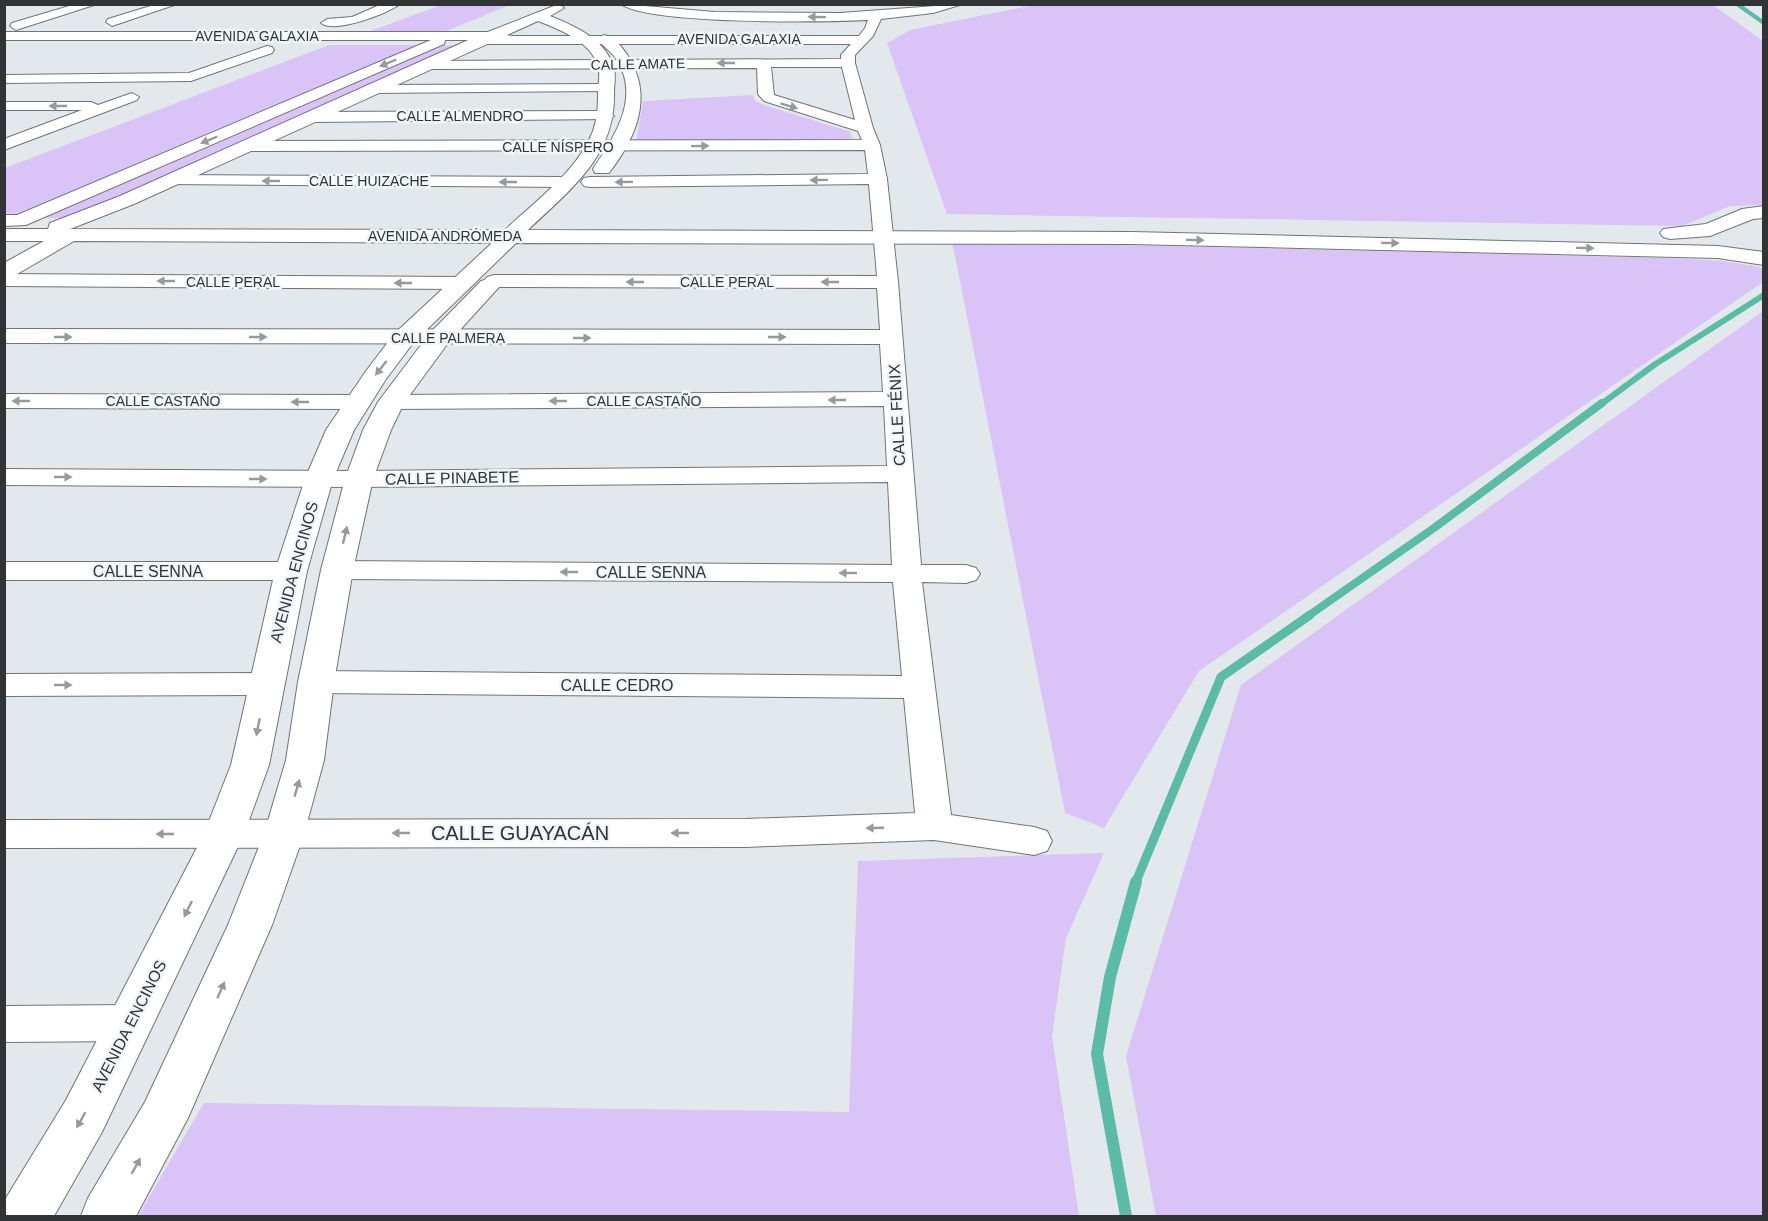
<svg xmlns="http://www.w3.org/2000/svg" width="1768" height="1221" viewBox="0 0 1768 1221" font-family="Arial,sans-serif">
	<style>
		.green { fill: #dac4f7 }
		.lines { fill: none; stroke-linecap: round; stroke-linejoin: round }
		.stream-far4 { stroke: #5bbba6; stroke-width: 4 }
		.stream-far3 { stroke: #5bbba6; stroke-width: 6 }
		.stream-far2 { stroke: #5bbba6; stroke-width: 8 }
		.stream-far1 { stroke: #5bbba6; stroke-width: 9 }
		.stream { stroke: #5bbba6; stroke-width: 12 }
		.street-casing { stroke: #6f7477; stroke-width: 2 }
		.secondary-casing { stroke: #6f7477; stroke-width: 2 }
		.street { fill: #fff; fill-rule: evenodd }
		.secondary { fill: #fff; fill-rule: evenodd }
		.oneway { fill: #98999a }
		.labels { text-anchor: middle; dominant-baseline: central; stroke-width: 5; stroke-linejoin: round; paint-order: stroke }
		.far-street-label { font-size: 14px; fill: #313335; stroke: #f0f6fa }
		.street-label { font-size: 16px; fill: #313335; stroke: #f0f6fa }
		.near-street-label { font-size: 20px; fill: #313335; stroke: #f0f6fa }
	</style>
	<rect width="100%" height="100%" fill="#e3e8ec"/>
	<!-- green -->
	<g class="green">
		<path d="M441,5H510L439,34H362Z"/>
		<path d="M1034,5H1713L1763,41V205L1730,206L1682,226L947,214L887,43L910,30Z"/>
		<path d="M329,45H419L16,214L5,213V168Z"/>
		<path d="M441,45L458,46L74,218H38Z"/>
		<path d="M753,95L755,101L767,106L851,132L852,142H636L643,101Z"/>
		<path d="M952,241L1670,258L1723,261L1759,267L1763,269V282L1199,671L1104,828L1065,813Z"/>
		<path d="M1763,311V1216H1156L1126,1056L1241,685Z"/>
		<path d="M1104,853L1066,938L1052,1036L1079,1216H138L204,1103L849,1112L858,861Z"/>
	</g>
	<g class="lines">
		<!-- stream-far4 -->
		<path class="stream-far4" d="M1737,4L1764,23"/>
		<!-- stream-far3 -->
		<path class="stream-far3" d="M1600,405L1654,365L1764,295"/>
		<!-- stream-far2 -->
		<path class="stream-far2" d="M1308,616L1434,528L1602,403"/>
		<!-- stream-far1 -->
		<path class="stream-far1" d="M1135,884L1221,677L1310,615"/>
		<!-- stream -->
		<path class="stream" d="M1126,1216L1097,1054L1110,977L1136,882"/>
		<!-- street casing -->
		<g class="street-casing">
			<g id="street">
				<path d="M76,4H97L16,30L10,26L12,23Z"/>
				<path d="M157,4H177L112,26L106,22L108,19Z"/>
				<path d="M382,4H400C387,14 334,34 321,23L327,19L352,17Z"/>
				<path d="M621,4L715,12L840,13L963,4L933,13L881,19L873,36L855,55V63L873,128L880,145L887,179L898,282L921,565H966L976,568L980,574L976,580L966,583L922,582L951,815L1034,827L1047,831L1052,841L1047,851L1034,855L934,840L745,847L4,848V820L745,819L915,813L904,698L316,693L305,689L300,682L305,675L316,671L902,676L893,582L337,579L327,576L323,570L327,564L337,561L892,565L888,482L359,487L4,485V469L359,471L887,466L884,406L391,409L383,407L379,402L383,397L391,395L883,392L880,344L4,343V329L880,330L877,288L494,287L487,285L484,281L487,277L494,275L877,276L869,184L590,187L584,186L581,182L584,178L590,177L868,174L865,150L245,151L237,146L245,141L862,140L858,131L764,101L758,94L757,68L429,69L422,65L429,61L841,59V55L851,44H489L483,40H445L444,44L26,225L4,226V215H17L431,40H4V32H490L512,36H859L865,28L868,20C827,22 649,25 621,4ZM771,67H842L855,120L774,95Z"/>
				<path d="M267,46L272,47L274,50L272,53L191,81L4,83V75L189,73Z"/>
				<path d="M606,84L611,85L613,88L611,91L374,93L367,89L374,85Z"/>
				<path d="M132,93L139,97L137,100L4,150V139L82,110H4V102H91L98,105Z"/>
				<path d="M606,111L614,116L611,119L313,122L305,117L313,112Z"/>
				<path d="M171,175L567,177L573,178L576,182L573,186L567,187L165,184L162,180L165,176Z"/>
				<path d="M4,274L462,277L469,279L472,283L469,287L462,289L4,286Z"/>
				<path d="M4,394L358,395L366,397L370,402L366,407L358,409L4,408Z"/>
				<path d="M4,562H291L301,565L305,571L301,577L291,580H4Z"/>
				<path d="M266,673L277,676L282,684L277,692L266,695L4,696V674Z"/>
				<path d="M131,1005L146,1010L152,1023L146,1036L131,1041L4,1042V1006Z"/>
			</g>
		</g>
		<!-- secondary casing -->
		<g class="secondary-casing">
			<g id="secondary">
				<path d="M559,4L564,8L550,16C575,26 607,40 614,69C616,77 614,85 614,92C616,156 571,189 528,230L1131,232L1718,246L1764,252V265L1718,258L1131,244L516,243L413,343L386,379L354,430L333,479L307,571L269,765L244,834L102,1132L54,1216H4L6,1198L66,1100L204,834L231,765L275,571L305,479L326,430L366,371L395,333L492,243L74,241L12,277L4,278V263L44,241H4V229H48L50,223L120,196L475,37ZM538,21C561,30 595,43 599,71C600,78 598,84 598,90C598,104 598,117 593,131C578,171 535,201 505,230L70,229L134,204Z"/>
				<path d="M604,35C614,37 623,48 628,56C654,97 636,138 609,173H595L593,169C615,136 643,95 614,56C609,50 602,45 597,39Z"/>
				<path d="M1764,206V218L1753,219L1710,236L1670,239L1663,237L1660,233L1663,229L1706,224L1742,209Z"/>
				<path d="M489,279L497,281L500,286L448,343L404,403L391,430L373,479L353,570L334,682L324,760L304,834L272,925L188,1118L136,1216H81L88,1198L145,1102L228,925L264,834L286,760L298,682L321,570L345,479L363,430L378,402L430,333L481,281Z"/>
			</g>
		</g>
		<!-- street -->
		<use href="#street" class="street"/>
		<!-- secondary -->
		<use href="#secondary" class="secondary"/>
	</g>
	<!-- one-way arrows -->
	<defs><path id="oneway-solid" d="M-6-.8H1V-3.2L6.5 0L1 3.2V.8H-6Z" transform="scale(1.5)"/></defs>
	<g class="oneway">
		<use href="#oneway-solid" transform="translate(817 17) rotate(-179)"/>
		<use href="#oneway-solid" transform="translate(388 63) rotate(157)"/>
		<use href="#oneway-solid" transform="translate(726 63) rotate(-180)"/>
		<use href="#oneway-solid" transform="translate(58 106) rotate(180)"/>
		<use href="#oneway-solid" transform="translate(789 106) rotate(17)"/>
		<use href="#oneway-solid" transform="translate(209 140) rotate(157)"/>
		<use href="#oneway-solid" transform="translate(700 146) rotate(-1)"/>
		<use href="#oneway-solid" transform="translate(819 180) rotate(179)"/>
		<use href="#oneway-solid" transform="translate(271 181) rotate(-180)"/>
		<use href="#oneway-solid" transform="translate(508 182) rotate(-180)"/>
		<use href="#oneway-solid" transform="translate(624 182) rotate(179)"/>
		<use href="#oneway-solid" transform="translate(1195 240) rotate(1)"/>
		<use href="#oneway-solid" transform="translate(1390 243) rotate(1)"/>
		<use href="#oneway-solid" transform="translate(1585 248) rotate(1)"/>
		<use href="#oneway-solid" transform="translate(166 281) rotate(-180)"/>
		<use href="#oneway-solid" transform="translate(635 282) rotate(-180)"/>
		<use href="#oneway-solid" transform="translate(830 282) rotate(-180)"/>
		<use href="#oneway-solid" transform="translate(403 283) rotate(-180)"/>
		<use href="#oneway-solid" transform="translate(63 337)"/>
		<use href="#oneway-solid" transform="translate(258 337)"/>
		<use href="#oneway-solid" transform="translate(777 337)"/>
		<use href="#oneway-solid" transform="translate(582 338)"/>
		<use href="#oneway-solid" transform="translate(381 368) rotate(128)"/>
		<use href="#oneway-solid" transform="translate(837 400) rotate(180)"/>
		<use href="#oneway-solid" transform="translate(21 401) rotate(-180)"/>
		<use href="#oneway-solid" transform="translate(558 401) rotate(180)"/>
		<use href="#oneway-solid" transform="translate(300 402) rotate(-180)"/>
		<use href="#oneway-solid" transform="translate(63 477)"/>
		<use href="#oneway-solid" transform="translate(258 479)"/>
		<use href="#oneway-solid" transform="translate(345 535) rotate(-77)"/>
		<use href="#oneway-solid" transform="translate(569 572) rotate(-180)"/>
		<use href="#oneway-solid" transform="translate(848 573) rotate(-180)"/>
		<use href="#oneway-solid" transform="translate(63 685)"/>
		<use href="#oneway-solid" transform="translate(258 727) rotate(101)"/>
		<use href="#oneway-solid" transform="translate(297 788) rotate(-74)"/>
		<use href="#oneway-solid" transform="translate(875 828) rotate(178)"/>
		<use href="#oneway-solid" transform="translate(401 833) rotate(180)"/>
		<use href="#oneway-solid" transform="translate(680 833) rotate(-180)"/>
		<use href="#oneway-solid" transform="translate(165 834) rotate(-180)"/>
		<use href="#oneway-solid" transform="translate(188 909) rotate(116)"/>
		<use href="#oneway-solid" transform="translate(221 990) rotate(-66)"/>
		<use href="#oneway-solid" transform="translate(81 1120) rotate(119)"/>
		<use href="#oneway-solid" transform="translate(136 1166) rotate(-61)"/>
	</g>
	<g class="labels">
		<!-- far-street labels -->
		<g class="far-street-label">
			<text x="257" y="36">AVENIDA GALAXIA</text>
			<text x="739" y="39">AVENIDA GALAXIA</text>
			<text transform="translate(638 64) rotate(-1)">CALLE AMATE</text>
			<text x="460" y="116">CALLE ALMENDRO</text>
			<text x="558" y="147">CALLE NÍSPERO</text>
			<text x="369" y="181">CALLE HUIZACHE</text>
			<text x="445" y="236">AVENIDA ANDRÓMEDA</text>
			<text x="233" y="282">CALLE PERAL</text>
			<text x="727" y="282">CALLE PERAL</text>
			<text x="448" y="338">CALLE PALMERA</text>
			<text x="163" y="401">CALLE CASTAÑO</text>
			<text x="644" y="401">CALLE CASTAÑO</text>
		</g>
		<!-- street labels -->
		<g class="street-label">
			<text transform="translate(897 415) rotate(-93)">CALLE FÉNIX</text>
			<text transform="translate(452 478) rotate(-1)">CALLE PINABETE</text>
			<text x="148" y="571">CALLE SENNA</text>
			<text transform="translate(294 572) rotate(-75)">AVENIDA ENCINOS</text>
			<text x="651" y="572">CALLE SENNA</text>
			<text x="617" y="685">CALLE CEDRO</text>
			<text transform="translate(129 1026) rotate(-63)">AVENIDA ENCINOS</text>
		</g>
		<!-- near-street labels -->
		<g class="near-street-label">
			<text x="520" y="833">CALLE GUAYACÁN</text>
		</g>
	</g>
	<!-- border -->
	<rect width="1768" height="1221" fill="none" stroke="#313335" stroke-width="12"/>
</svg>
